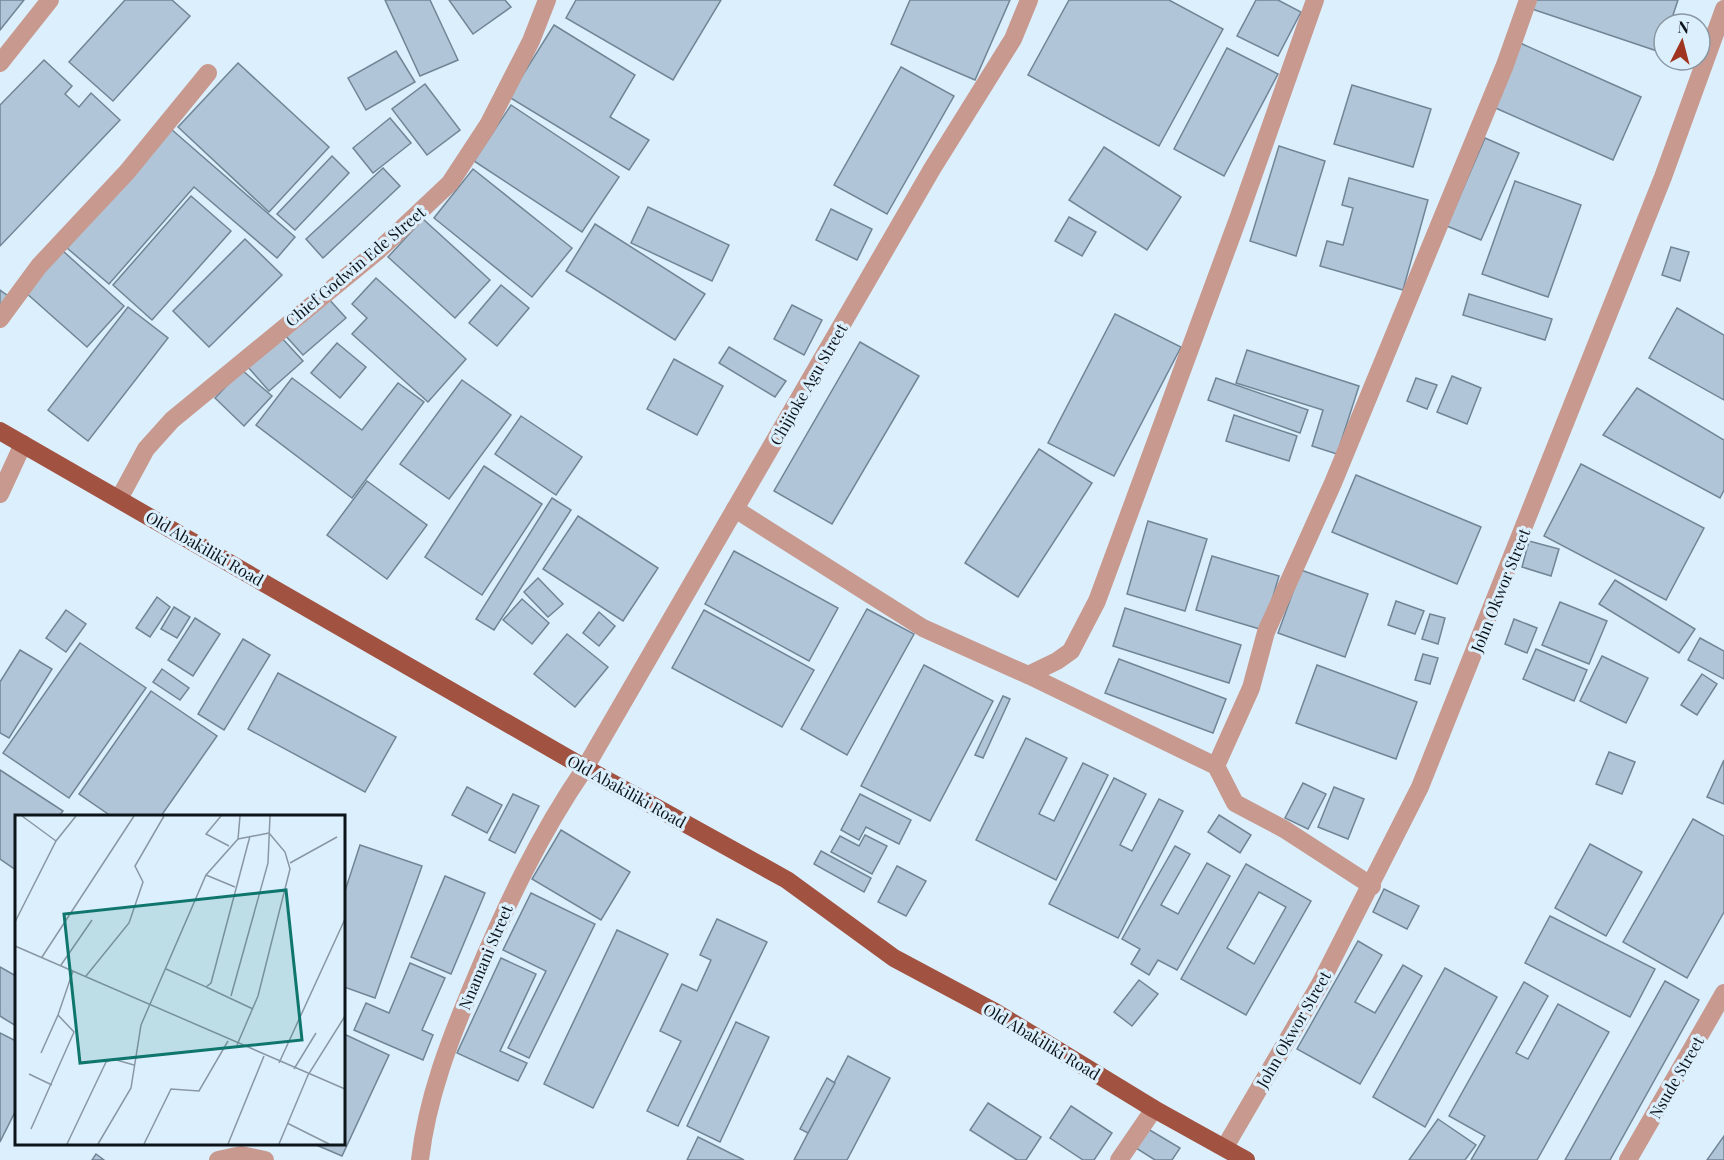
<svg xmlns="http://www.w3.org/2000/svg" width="1724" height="1160" viewBox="0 0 1724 1160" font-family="'Playfair Display',serif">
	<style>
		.building { fill: #b0c6d8; stroke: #708595; stroke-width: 1.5; fill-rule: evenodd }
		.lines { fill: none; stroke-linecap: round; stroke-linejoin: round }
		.minor { stroke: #c8998f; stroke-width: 18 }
		.primary { stroke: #a25241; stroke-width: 18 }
		.labels { text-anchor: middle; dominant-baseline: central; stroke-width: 6; stroke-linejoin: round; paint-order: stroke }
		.street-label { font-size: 16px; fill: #0c141a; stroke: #dceffd }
		.inset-road { fill: none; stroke: #8997a2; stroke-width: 1.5 }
		.view { fill: #0f766e; fill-opacity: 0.15; stroke: #0f766e; stroke-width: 3 }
		.inset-edge { fill: none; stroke: #0c141a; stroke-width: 3 }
	</style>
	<rect width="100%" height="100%" fill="#dceffd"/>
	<!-- building -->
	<g class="building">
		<path d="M0,0H24L0,30Z"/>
		<path d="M125,0H172L190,16L113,101L69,62Z"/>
		<path d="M385,0H430L458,60L420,76Z"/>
		<path d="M449,0H505L511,7L473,34Z"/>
		<path d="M576,0H721L673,80L566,18Z"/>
		<path d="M910,0H1010L975,80L891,44Z"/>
		<path d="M1069,0H1169L1223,29L1159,146L1028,75Z"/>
		<path d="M1256,0H1278L1301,12L1278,56L1237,36Z"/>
		<path d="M1535,0H1678L1670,24H1664V41L1660,52L1532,9Z"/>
		<path d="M554,25L635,75L610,117L649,140L629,170L509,97Z"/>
		<path d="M1520,43L1641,97L1613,160L1491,106Z"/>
		<path d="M1227,48L1278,74L1224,176L1174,149Z"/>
		<path d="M396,51L415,82L366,110L348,78Z"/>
		<path d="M44,60L72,86L65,94L79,107L91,93L120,120L0,246V105Z"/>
		<path d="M238,63L329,147L269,212L178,127Z"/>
		<path d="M901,67L954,96L887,214L834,185Z"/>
		<path d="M425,84L460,130L427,155L392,109Z"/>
		<path d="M1352,85L1431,109L1413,167L1334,144Z"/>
		<path d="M511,105L619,177L582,232L474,161Z"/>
		<path d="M390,118L411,143L373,173L353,148Z"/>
		<path d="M171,129L295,237L277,258L194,187L109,284L67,248Z"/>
		<path d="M1485,138L1519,153L1481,240L1447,226Z"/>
		<path d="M1279,146L1325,161L1296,256L1250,241Z"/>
		<path d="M1104,147L1181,197L1147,250L1069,200Z"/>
		<path d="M332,156L349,173L295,230L277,214Z"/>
		<path d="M383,168L400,186L323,258L306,239Z"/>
		<path d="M473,169L572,248L532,297L434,218Z"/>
		<path d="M1349,178L1428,200L1403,290L1320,266L1327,241L1343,245L1353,208L1342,205Z"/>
		<path d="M1515,181L1581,205L1548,297L1482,274Z"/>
		<path d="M191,196L231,231L152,320L113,285Z"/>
		<path d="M648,207L729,245L712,281L631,243Z"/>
		<path d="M831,209L872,229L857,260L816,240Z"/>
		<path d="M1069,217L1096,232L1082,256L1055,241Z"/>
		<path d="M423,219L490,280L455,318L388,257Z"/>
		<path d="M595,224L705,294L675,340L566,271Z"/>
		<path d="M245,239L282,275L209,347L173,311Z"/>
		<path d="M1671,247L1689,252L1680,281L1662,275Z"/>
		<path d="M63,251L124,306L87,347L25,292Z"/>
		<path d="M376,278L466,359L428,402L352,334L367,318L352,304Z"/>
		<path d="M501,285L529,308L497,346L469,323Z"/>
		<path d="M0,290L8,296L0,306Z"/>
		<path d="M1469,294L1552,319L1545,340L1463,315Z"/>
		<path d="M327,297L346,318L303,355L284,334Z"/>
		<path d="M792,305L822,320L804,355L774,339Z"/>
		<path d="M128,307L168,338L88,441L48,410Z"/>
		<path d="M1677,308L1724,335V400L1649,358Z"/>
		<path d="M1115,314L1181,347L1114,476L1048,443Z"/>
		<path d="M280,336L303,361L269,391L247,366Z"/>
		<path d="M860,342L919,376L832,524L774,491Z"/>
		<path d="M337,343L366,367L340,398L311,373Z"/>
		<path d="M729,347L786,381L775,397L719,363Z"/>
		<path d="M1247,350L1359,386L1337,454L1312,446L1323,410L1236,383Z"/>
		<path d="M674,359L723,386L697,435L647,409Z"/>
		<path d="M242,370L272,396L244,426L215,398Z"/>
		<path d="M1452,376L1481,388L1467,424L1437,412Z"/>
		<path d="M292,378L362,430L398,383L424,402L352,498L256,425Z"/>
		<path d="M1216,378L1308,410L1300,433L1208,400Z"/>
		<path d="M1416,378L1437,385L1427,409L1407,401Z"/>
		<path d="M462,380L511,415L449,499L400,464Z"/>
		<path d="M1637,388L1724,440V490L1720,498L1603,435Z"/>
		<path d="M1234,415L1297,436L1289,461L1226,441Z"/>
		<path d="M521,416L582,457L556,495L495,454Z"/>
		<path d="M1039,449L1092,483L1018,597L965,563Z"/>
		<path d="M1581,464L1704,528L1666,600L1544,536Z"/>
		<path d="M484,466L542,504L482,595L425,557Z"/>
		<path d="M1356,475L1481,527L1457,584L1332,532Z"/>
		<path d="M367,481L427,525L387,579L327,535Z"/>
		<path d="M552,498L571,510L494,630L476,619Z"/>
		<path d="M578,516L658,568L623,621L543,569Z"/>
		<path d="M1148,521L1207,539L1185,611L1127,594Z"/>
		<path d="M1529,541L1559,549L1551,576L1522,567Z"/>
		<path d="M734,551L838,608L809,661L705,604Z"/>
		<path d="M1212,556L1279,576L1263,630L1196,610Z"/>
		<path d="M1301,570L1368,594L1345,657L1278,633Z"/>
		<path d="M538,578L563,604L548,617L524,592Z"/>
		<path d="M1615,580L1695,629L1679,653L1599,604Z"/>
		<path d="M157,597L170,607L150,637L136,628Z"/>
		<path d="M522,599L549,623L532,644L503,620Z"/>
		<path d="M1396,601L1424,611L1415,634L1388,625Z"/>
		<path d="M1560,602L1607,621L1589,664L1542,645Z"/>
		<path d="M174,607L190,617L177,638L161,629Z"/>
		<path d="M1125,608L1241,645L1229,683L1113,646Z"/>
		<path d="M867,609L914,634L847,755L801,729Z"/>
		<path d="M66,610L86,624L66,652L46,638Z"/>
		<path d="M704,610L814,670L782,727L672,668Z"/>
		<path d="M599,612L615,626L599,646L583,633Z"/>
		<path d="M1430,614L1445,618L1438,644L1422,639Z"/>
		<path d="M195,618L220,634L193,676L168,660Z"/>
		<path d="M1514,619L1537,628L1527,653L1505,644Z"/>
		<path d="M567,634L608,667L575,707L534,674Z"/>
		<path d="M1700,638L1724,651V679L1688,660Z"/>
		<path d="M243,639L270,655L224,730L198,714Z"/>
		<path d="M80,643L146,688L69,798L3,753Z"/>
		<path d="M1536,649L1587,670L1574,701L1523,679Z"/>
		<path d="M20,650L52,669L9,738L0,733V682Z"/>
		<path d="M1423,654L1438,658L1430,684L1415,680Z"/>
		<path d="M1602,656L1648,678L1626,723L1580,701Z"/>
		<path d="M1119,659L1226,699L1213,733L1105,693Z"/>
		<path d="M924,665L993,701L930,821L861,786Z"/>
		<path d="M1317,665L1417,702L1396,759L1296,723Z"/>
		<path d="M162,669L189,688L180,700L153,682Z"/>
		<path d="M278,673L396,737L365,792L248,729Z"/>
		<path d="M1702,674L1717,684L1697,715L1681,705Z"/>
		<path d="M151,691L217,736L161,816H111L79,794Z"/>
		<path d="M1003,696L1010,699L983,758L975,755Z"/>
		<path d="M1026,738L1067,758L1039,814L1054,821L1083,763L1108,775L1056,880L976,840Z"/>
		<path d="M1609,752L1635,762L1622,794L1596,784Z"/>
		<path d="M1724,760V804L1707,797Z"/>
		<path d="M0,770L63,811L59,816H16V870L0,859Z"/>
		<path d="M1114,778L1146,794L1120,845L1132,851L1159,799L1183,811L1118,938L1049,904Z"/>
		<path d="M1303,783L1326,794L1308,829L1285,818Z"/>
		<path d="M467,787L502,805L487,833L452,815Z"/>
		<path d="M1334,787L1364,799L1348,839L1318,827Z"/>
		<path d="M513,794L539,806L515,853L489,840Z"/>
		<path d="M860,794L911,820L899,844L866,827L859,840L841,830Z"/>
		<path d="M1219,815L1251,835L1240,853L1208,832Z"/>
		<path d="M1693,819L1724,836V912L1687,978L1623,942Z"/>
		<path d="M561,830L630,872L601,920L532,879Z"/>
		<path d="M865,835L887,846L872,874L831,852L840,836L859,846Z"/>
		<path d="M1590,844L1642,872L1606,936L1555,908Z"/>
		<path d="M360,845L422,866L375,998L344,987V894Z"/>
		<path d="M1175,846L1190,854L1161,905L1178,914L1207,863L1230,876L1177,970L1158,960L1149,975L1131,964L1140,949L1122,939Z"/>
		<path d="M821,851L871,878L864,892L814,864Z"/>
		<path d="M1246,864L1311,901L1246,1015L1181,979ZM1259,892L1286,907L1254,964L1227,948Z"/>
		<path d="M897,866L926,881L906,916L878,902Z"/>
		<path d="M445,876L485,893L451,974L411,957Z"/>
		<path d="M1384,889L1419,906L1407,929L1373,912Z"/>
		<path d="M531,893L595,924L529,1058L508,1048L546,971L503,950Z"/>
		<path d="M1550,916L1655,969L1630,1017L1525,963Z"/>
		<path d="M717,919L767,942L678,1126L647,1111L681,1041L660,1031L682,984L697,991L711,960L700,955Z"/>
		<path d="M617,930L668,954L593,1108L544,1084Z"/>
		<path d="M1358,941L1382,955L1355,1002L1375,1013L1403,965L1422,976L1360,1084L1297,1049Z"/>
		<path d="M501,958L536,974L500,1051L527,1063L518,1081L457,1053Z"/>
		<path d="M410,963L445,978L422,1030L433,1035L423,1060L354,1030L366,1003L389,1013Z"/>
		<path d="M0,967L16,976V1026L0,1016Z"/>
		<path d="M1445,968L1497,997L1425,1127L1373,1097Z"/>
		<path d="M1139,980L1158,994L1132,1026L1114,1012Z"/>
		<path d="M1665,981L1699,1000L1610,1160H1565Z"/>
		<path d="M1524,982L1548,996L1516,1053L1528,1059L1558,1004L1609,1032L1537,1160H1471L1485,1136L1449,1116Z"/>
		<path d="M736,1022L769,1037L720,1142L687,1126Z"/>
		<path d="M0,1033L16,1041V1110L0,1142Z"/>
		<path d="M344,1034L389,1055L342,1156L314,1144H344Z"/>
		<path d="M848,1056L890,1078L847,1160H794Z"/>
		<path d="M827,1078L835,1083L808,1133L800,1129Z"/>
		<path d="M988,1103L1041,1137L1026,1160H1017L970,1130Z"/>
		<path d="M1071,1106L1112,1133L1094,1160H1083L1050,1138Z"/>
		<path d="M1438,1119L1476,1145L1465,1160H1409Z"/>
		<path d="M1148,1129L1180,1148L1172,1160H1155L1136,1148Z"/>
		<path d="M1724,1136V1160H1707Z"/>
		<path d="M698,1137L744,1160H687Z"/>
		<path d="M96,1154L104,1160H92Z"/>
	</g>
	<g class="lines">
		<!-- minor -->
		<g class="minor">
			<path d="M0,63L50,0"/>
			<path d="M0,319L39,266L127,172L208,73"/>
			<path d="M0,494L23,444"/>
			<path d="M119,499L146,449L172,420L379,250L450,183L488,125L531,41L547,0"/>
			<path d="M735,509L923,628L1028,675L1057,661L1071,651L1097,601L1239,216L1315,0"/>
			<path d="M1028,675L1216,766L1235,803L1284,829L1372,886"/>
			<path d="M1216,766L1251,688L1266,632L1333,483L1505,65L1528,0"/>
			<path d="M1225,1147L1320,984L1420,787L1663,177L1724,9"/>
			<path d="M218,1160L241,1155L265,1160"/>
			<path d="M420,1160C427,1098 450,1039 474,982C505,907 539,835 585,768L932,169L1013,39L1029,0"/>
			<path d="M1119,1160L1154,1109"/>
			<path d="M1628,1160L1724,993"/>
		</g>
		<!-- primary -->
		<path class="primary" d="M0,431L585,768L787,880L894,958L995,1012L1154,1109L1246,1160"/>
	</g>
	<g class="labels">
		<!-- street labels -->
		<g class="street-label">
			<text transform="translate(355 266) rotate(-40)">Chief Godwin Ede Street</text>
			<text transform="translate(808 384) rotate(-60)">Chijioke Agu Street</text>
			<text transform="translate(205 548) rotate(30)">Old Abakiliki Road</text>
			<text transform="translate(1500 590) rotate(-68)">John Okwor Street</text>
			<text transform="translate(627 791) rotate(29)">Old Abakiliki Road</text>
			<text transform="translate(485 957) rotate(-67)">Nnamani Street</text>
			<text transform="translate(1293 1029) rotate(-60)">John Okwor Street</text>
			<text transform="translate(1042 1041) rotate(31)">Old Abakiliki Road</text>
			<text transform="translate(1676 1077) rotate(-60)">Nsude Street</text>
		</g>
	</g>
	<!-- overview -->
	<g transform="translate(15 815)">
		<rect width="330" height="330" fill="#dceffd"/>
		<path class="inset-road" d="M7,1L41,26M206,1L191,19L214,31M223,24L225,1M275,48L322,22M191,60L220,72M0,107L41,26L61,1M0,131L330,274M27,142L119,1M46,150L77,105M151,154L191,172L196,168L235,21M71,161L114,108L128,67L120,51L149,1M191,172L238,194M216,181L253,48L255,1M222,230L243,181L275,54L270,37L254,18M26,238L43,200M264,248L330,104M279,254L301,218M14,259L37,270M272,308L314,329M16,314L59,217L43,200L58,156M52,329L91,247L98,244L119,250M83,329L116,273L126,210L191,60L223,24L254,18M129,329L156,274L184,276L213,226M213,329L249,241M264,329L293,260L330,201"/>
		<path class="view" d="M271,75L287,225L65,248L49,99Z"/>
		<rect width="330" height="330" class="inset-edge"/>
	</g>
	<!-- north arrow -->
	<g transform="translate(1682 42) rotate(6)"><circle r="28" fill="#dceffd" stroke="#8997a2" stroke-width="1.5"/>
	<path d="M0-4.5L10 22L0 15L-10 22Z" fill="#9f3520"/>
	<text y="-9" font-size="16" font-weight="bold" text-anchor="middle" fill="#0c141a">N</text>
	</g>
</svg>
